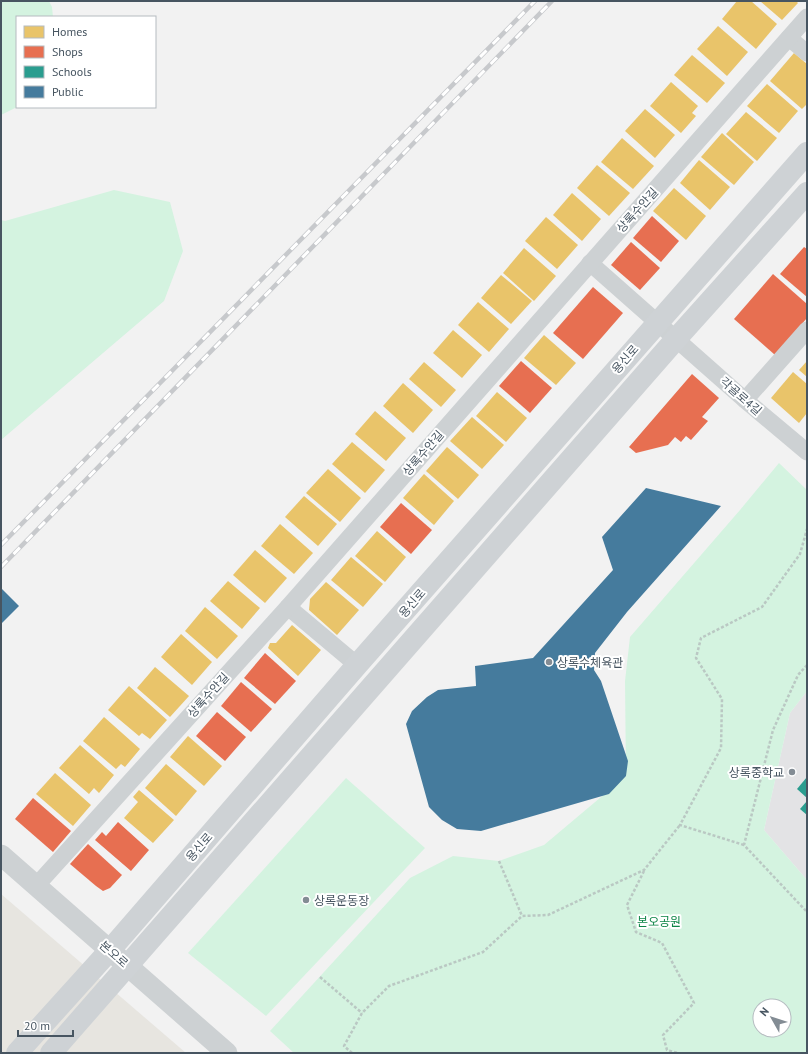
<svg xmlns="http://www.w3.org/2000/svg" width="808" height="1054" viewBox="0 0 808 1054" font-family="'PT Sans','Noto Sans KR',sans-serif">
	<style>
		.commercial { fill: #e7e5e0 }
		.education { fill: #e3e3e5 }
		.green { fill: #d4f3e0; fill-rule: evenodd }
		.homes { fill: #e9c46a }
		.shops { fill: #e76f51 }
		.schools { fill: #2a9d8f }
		.public { fill: #457b9d }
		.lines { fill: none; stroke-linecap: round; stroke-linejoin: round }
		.path { stroke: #bac8c3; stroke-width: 2.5; stroke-dasharray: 3 2; stroke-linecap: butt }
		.minor { stroke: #cdd1d3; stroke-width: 17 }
		.tertiary { stroke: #cdd1d3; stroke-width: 21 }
		.secondary { stroke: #ced2d5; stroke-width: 22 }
		.rail-casing { stroke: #c7c9cc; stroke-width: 4.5 }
		.rail { stroke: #fff; stroke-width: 3; stroke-dasharray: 9; stroke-linecap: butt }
		.poi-dot { fill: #838c94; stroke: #fff; stroke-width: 1.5 }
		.labels { text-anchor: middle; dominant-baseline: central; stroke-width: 4; stroke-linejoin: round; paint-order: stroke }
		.street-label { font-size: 12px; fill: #475561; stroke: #fff }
		.poi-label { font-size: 12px; fill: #475561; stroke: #fff; text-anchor: start }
		.park-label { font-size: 12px; fill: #0e8547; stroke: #fff }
	</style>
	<rect width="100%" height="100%" fill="#f2f2f2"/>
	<!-- commercial -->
	<path class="commercial" d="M1,894L186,1053H1Z"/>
	<!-- education -->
	<path class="education" d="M807,691V880L764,830L790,713Z"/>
	<!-- green -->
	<g class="green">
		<path d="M1,1H49L52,7L53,17H17V107L1,115Z"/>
		<path d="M114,190L170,202L183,251L164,301L1,440V220L5,221Z"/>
		<path d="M779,463L807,490V691L790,713L764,830L807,880V1053H294L270,1031L410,878L453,856L499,861L544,845L626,776L625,681L630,637L740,510ZM760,1006H784V1030H760Z"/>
		<path d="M346,778L425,848L266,1016L188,953Z"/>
	</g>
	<!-- homes -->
	<g class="homes">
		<path d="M737,1H751L777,24L756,49L722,19Z"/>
		<path d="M760,1H796L798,3L782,20Z"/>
		<path d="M718,26L748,52L727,76L697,49Z"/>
		<path d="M794,53L807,64V104L802,109L770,81Z"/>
		<path d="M692,55L725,83L707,103L674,75Z"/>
		<path d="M671,82L698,106L692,113L696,116L681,133L650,106Z"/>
		<path d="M767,84L798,111L779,133L747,106Z"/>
		<path d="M645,109L675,135L655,158L625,131Z"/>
		<path d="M746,112L777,138L757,161L726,134Z"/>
		<path d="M722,133L754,162L734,185L701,157Z"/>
		<path d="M622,138L654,166L633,189L601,162Z"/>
		<path d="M699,160L730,187L710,210L680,183Z"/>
		<path d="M597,165L630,193L609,216L577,188Z"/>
		<path d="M674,188L706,216L686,240L653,211Z"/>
		<path d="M572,193L601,219L582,241L553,215Z"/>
		<path d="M546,217L578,245L557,269L525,241Z"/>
		<path d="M524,248L556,276L534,301L503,273Z"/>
		<path d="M501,275L532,301L511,324L481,298Z"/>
		<path d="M478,302L509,329L489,352L458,325Z"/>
		<path d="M453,330L482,355L462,378L433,353Z"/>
		<path d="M544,335L576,363L556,385L524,358Z"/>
		<path d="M807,361V377L799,370Z"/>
		<path d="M424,362L456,390L441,407L409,379Z"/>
		<path d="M793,372L807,384V413L799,423L771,398Z"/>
		<path d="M403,383L433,410L413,433L383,406Z"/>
		<path d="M497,392L527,418L506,442L476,416Z"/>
		<path d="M375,411L406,438L386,461L355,434Z"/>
		<path d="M472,417L504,445L482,469L450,441Z"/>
		<path d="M352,442L385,470L365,493L332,464Z"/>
		<path d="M447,447L479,475L458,499L426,471Z"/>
		<path d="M328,469L361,498L340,522L306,493Z"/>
		<path d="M424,474L454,501L434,525L403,498Z"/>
		<path d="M304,496L337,524L318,546L285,517Z"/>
		<path d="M280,524L313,553L294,574L261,546Z"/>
		<path d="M377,531L406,557L385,582L355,556Z"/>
		<path d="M255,550L287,578L265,603L233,575Z"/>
		<path d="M351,557L383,584L363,607L331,580Z"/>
		<path d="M228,581L260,608L242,629L210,601Z"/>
		<path d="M326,582L359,610L337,635L309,610L310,599Z"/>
		<path d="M205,607L238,636L217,659L185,631Z"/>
		<path d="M292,625L321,650L298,676L268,648L270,643H276Z"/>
		<path d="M181,634L212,662L192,685L161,657Z"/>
		<path d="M155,667L189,696L170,717L137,688Z"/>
		<path d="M129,686L167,720L150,739L142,733L139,736L108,710Z"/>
		<path d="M104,717L140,749L125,767L121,764L116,769L83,741Z"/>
		<path d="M188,736L222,766L204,786L170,757Z"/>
		<path d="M80,745L114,775L99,793L94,788L89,794L59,768Z"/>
		<path d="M166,764L197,791L176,816L145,788Z"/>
		<path d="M55,773L91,805L73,826L36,794Z"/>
		<path d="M139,790L174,820L153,843L124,818L138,802L133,797Z"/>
	</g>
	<!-- shops -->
	<g class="shops">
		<path d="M652,216L679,241L661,262L633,238Z"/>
		<path d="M631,242L660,268L640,290L611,265Z"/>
		<path d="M804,247L807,249V297L780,274Z"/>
		<path d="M773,274L807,304V318L775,355L734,319Z"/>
		<path d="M593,287L623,313L583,359L553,333Z"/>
		<path d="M521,361L552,388L530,413L499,386Z"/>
		<path d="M692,374L719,398L702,417L708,421L691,440L686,436L681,442L675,437L668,445L636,453L629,447Z"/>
		<path d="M401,503L432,530L411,554L380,527Z"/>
		<path d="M265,653L296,681L275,704L244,678Z"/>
		<path d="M241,682L272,709L251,732L221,706Z"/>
		<path d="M217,712L246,737L225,761L196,736Z"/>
		<path d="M33,798L71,831L53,852L15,819Z"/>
		<path d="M118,822L149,850L131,871L95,840L102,832L106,836Z"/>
		<path d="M88,844L122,875L110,888L103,891L96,886L70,864Z"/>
	</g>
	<!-- schools -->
	<g class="schools">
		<path d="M807,777V798L797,789Z"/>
		<path d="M807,801V815L800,809Z"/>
	</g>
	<!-- public -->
	<g class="public">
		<path d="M646,488L721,506L627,612L595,653L594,670L601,681L628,761L626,776L609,794L481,831L457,829L442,820L429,807L406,724L412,711L427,697L438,690L476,686L475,666L533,658L613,570L602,537Z"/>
		<path d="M1,588L19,606L1,624Z"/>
	</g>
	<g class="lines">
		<!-- path -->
		<g class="path">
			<path d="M807,665L798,675L773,730L744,845L807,912"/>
			<path d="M744,845L680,825L721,748L722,699L696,658L701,638L762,607L800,554L807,529"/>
			<path d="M499,861L522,916"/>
			<path d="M644,871L627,905L636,932L662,943L694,1003L663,1035L667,1050L678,1053"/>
			<path d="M320,977L362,1013"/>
			<path d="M352,1053L344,1046L362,1013L389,986L483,952L522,916L548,915L644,870L680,825"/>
		</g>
		<!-- minor -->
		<g class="minor">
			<path d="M789,38L807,53"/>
			<path d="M590,263L745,400L807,452"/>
			<path d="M745,400L807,330"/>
			<path d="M288,607L357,665"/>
			<path d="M36,886L288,607L807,17"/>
		</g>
		<!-- tertiary -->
		<path class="tertiary" d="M1,855L227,1053"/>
		<!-- secondary -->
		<g class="secondary">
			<path d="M17,1053L110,950L357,665L807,153"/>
			<path d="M51,1053L676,339L807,193"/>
		</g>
		<!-- rail casing -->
		<g class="rail-casing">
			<g id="rail">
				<path d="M1,545L535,1"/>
				<path d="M1,567L552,1"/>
			</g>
		</g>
		<!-- rail -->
		<use href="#rail" class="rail"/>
	</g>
	<!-- markers -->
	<g class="poi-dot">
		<circle cx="549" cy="662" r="4"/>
		<circle cx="792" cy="772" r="4"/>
		<circle cx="306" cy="900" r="4"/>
	</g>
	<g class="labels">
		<!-- street labels -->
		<g class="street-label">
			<text transform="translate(637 210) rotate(-48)">상록수안길</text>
			<text transform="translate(625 359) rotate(-49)">용신로</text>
			<text transform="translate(741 396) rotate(41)">각골로4길</text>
			<text transform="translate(423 453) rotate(-49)">상록수안길</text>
			<text transform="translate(412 603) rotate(-49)">용신로</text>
			<text transform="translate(208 695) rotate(-48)">상록수안길</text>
			<text transform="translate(199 847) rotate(-49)">용신로</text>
			<text transform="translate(114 954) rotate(41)">본오로</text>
		</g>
		<!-- poi labels -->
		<g class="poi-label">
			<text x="557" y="662">상록수체육관</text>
			<text x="784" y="772" text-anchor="end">상록중학교</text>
			<text x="314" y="900">상록운동장</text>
		</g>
		<!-- park labels -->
		<g class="park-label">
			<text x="659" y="921">본오공원</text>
		</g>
	</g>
	<!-- border -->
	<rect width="808" height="1054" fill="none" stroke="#475561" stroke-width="4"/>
	<!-- legend -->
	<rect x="16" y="16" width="140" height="92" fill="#ffffff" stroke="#b5bbc0"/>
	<rect x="24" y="26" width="20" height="12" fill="#e9c46a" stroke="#b5bbc0"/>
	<text x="52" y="36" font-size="12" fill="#475561">Homes</text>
	<rect x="24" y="46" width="20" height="12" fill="#e76f51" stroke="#b5bbc0"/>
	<text x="52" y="56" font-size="12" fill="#475561">Shops</text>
	<rect x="24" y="66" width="20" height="12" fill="#2a9d8f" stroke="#b5bbc0"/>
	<text x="52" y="76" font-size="12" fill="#475561">Schools</text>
	<rect x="24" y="86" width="20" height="12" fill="#457b9d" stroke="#b5bbc0"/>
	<text x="52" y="96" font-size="12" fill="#475561">Public</text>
	<!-- north arrow -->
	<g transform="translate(772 1018) rotate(309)"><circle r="19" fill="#ffffff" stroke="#b5bbc0"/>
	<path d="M0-3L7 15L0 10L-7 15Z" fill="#838c94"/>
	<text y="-6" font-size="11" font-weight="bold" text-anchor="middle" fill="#475561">N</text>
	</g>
	<!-- scale -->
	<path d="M18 1030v6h55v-6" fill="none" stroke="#475561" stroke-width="2"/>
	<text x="24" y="1030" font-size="12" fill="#475561" stroke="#ffffff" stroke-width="3" paint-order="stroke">20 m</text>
</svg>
